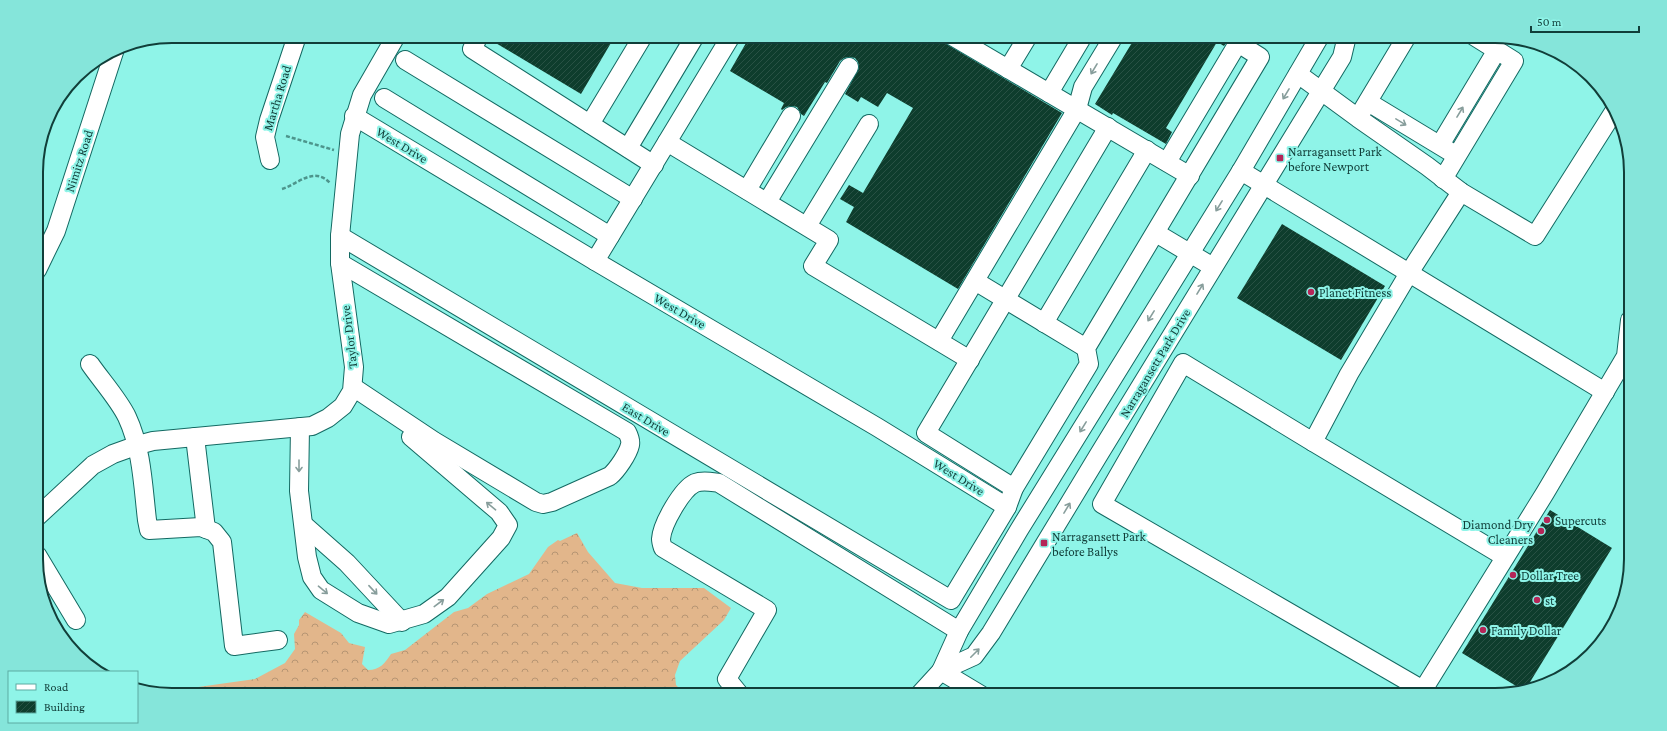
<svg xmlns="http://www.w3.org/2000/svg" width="1667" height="731" viewBox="0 0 1667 731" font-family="'Crimson Pro',serif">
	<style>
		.forest { fill: url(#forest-crowns) }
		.building { fill: url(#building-hatch) }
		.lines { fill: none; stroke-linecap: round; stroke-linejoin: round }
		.minor-casing { stroke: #136962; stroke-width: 20 }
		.path { stroke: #4d958c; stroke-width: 2.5; stroke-dasharray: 4 2; stroke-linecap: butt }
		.minor { stroke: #fff; stroke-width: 18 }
		.oneway { stroke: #889e9c }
		.poi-dot { fill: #b52658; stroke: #8ff4e8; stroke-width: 1.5 }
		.labels { text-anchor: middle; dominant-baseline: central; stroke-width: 4; stroke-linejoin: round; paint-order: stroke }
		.street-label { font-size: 13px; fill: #113e39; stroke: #8ff4e8 }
		.poi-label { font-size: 13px; fill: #113e39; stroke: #8ff4e8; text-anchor: start }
		.rim { fill: none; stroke: #113e39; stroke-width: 2 }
	</style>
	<defs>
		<pattern id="forest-crowns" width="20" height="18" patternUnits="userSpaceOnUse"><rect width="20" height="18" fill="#e2b68b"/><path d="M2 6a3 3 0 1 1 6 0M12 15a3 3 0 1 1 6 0" fill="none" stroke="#b69573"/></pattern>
		<pattern id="building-hatch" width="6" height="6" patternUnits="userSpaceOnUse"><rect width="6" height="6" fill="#0e3d2d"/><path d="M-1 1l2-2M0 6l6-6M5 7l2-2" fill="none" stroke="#285144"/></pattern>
	</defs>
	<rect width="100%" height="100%" fill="#8ff4e8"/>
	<!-- forest -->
	<path class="forest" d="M577,533L588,552L615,583L642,588H704L731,608L724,620L680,661L675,675L676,685L686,695H172L149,691L184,689L255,679L285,663L295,649L294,634L299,625V620L305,612L341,633L349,643L365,647L362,664L368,670C380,670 385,663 391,654L405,650L454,612L468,608L487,594L529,574L548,547L558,540L560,541Z"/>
	<!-- building -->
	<g class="building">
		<path d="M489,36H615L581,94L489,39Z"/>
		<path d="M750,36H933L1062,113L958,289L846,222L854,207L840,199L849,185L863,193L913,108L887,93L878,107L861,97L858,102L845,94L859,68L858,62L855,58L849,57L844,58L840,61L827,83L825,82L804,116L801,114L797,107L792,106L786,107L782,110L781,109L784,103L730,71Z"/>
		<path d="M1136,36H1231L1224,46L1217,42L1166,128L1172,132L1166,144L1113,113L1112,115L1095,104Z"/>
		<path d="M1282,224L1385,286L1341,360L1237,298Z"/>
		<path d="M1550,510L1612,548L1527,687L1521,689L1462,653Z"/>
	</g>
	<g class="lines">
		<!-- minor casing -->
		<g class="minor-casing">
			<g id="minor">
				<path d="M479,36L472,49L654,165"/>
				<path d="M952,36L1190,176"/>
				<path d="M405,60L633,199"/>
				<path d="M1008,69L1028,36"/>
				<path d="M1298,74L1358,118L1427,166L1461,192L1535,236L1613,113"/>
				<path d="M1049,93L1083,36"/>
				<path d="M384,98L610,236"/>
				<path d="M1368,102L1449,151"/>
				<path d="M1362,111L1407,36"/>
				<path d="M354,116L595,261L877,427L1007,507"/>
				<path d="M590,124L643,36"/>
				<path d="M667,142L731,36"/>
				<path d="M1440,145L1497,50"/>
				<path d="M628,148L695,36"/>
				<path d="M270,160L265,137L269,120L297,36"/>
				<path d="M1241,171L1605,392"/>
				<path d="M1443,179L1514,61L1474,36"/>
				<path d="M747,190L791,116"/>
				<path d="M1461,192L1409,273L1349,374L1313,442L1183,363L1102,504L1423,690L1545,493L1626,356L1630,320"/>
				<path d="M767,202L849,67"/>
				<path d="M807,226L869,124"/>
				<path d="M1156,233L1213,267"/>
				<path d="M340,236L951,600L1007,507L1014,488L1089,364L1086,348L1260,57L1238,43L1167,162"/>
				<path d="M595,261L667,142L829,240L813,266L970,360"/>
				<path d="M340,263L627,432C629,436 631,441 630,445C628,454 617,470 610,476L552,502L543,504L536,502L434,441L353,387"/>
				<path d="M37,270L56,231L115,49"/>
				<path d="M975,281L1086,348"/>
				<path d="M1044,323L1147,150"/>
				<path d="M939,341L1077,109L1083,87L1114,36"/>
				<path d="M90,364C101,380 119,400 127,417C142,449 143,486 147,520L149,530L201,527L214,532L222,542L234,646L278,640"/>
				<path d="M300,427L299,491L307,557L312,577L321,590L358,613L389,624L424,614L448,597L501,538L508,525L499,512L411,437"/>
				<path d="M195,437L206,529"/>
				<path d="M1313,442L1505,557"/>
				<path d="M1014,488L926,433L1108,127"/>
				<path d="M37,517L93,465L113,454L138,445L153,441L312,426L328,418L343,406L352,391L354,367L340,263V236L350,134L362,95L396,36"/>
				<path d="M304,525L347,563L402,622"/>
				<path d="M37,555L76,620"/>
				<path d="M941,671L974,656L991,633L1098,456L1342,57L1347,36"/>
				<path d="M941,671L981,695"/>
				<path d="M740,695L727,679L767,610L663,548C662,545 661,541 661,539C662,524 682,489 695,483C703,480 711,482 719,483L959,631"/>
				<path d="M919,695L941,671L959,631L1019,530L1241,171L1320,36"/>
			</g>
		</g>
		<!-- path -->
		<g class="path">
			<path d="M286,136L334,150"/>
			<path d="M282,189C298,184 314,166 330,183"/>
		</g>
		<!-- minor -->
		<use href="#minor" class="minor"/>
	</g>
	<!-- one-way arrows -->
	<defs><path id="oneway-shaft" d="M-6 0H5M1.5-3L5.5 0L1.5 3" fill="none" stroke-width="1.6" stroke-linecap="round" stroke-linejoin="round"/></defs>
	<g class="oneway">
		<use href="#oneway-shaft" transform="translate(1094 69) rotate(121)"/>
		<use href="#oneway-shaft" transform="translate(1286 94) rotate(121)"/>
		<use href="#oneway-shaft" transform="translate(1460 112) rotate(-59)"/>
		<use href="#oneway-shaft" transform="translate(1401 122) rotate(31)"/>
		<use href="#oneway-shaft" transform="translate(1219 206) rotate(122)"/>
		<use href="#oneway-shaft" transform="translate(1200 289) rotate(-59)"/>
		<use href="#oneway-shaft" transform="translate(1151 316) rotate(122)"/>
		<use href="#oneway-shaft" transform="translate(1083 427) rotate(122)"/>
		<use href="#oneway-shaft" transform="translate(299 466) rotate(90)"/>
		<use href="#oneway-shaft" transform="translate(491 506) rotate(-140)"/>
		<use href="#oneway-shaft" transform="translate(1067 508) rotate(-59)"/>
		<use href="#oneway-shaft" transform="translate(323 590) rotate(40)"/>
		<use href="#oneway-shaft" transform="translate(373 590) rotate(47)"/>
		<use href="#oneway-shaft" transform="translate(439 603) rotate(-37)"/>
		<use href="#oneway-shaft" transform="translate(975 653) rotate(-45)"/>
	</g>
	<!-- markers -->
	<g class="poi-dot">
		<rect x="1276" y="154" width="8" height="8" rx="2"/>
		<circle cx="1311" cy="292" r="4"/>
		<circle cx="1547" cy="520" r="4"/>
		<circle cx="1541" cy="531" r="4"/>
		<rect x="1040" y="539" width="8" height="8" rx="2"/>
		<circle cx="1513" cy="575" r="4"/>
		<circle cx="1537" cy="600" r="4"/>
		<circle cx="1483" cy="630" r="4"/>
	</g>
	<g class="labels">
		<!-- street labels -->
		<g class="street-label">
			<text transform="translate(277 98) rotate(-73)">Martha Road</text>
			<text transform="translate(402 145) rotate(31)">West Drive</text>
			<text transform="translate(79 161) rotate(-72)">Nimitz Road</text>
			<text transform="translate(680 311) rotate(30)">West Drive</text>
			<text transform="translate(349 337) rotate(-97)">Taylor Drive</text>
			<text transform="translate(1155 363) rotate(-59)">Narragansett Park Drive</text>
			<text transform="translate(646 419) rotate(31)">East Drive</text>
			<text transform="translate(959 477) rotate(32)">West Drive</text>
		</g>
		<!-- poi labels -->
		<g class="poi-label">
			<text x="1288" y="151">Narragansett Park<tspan x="1288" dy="15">before Newport</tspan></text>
			<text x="1319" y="292">Planet Fitness</text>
			<text x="1555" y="520">Supercuts</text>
			<text x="1533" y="524" text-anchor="end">Diamond Dry<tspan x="1533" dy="15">Cleaners</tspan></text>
			<text x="1052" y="536">Narragansett Park<tspan x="1052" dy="15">before Ballys</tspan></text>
			<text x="1521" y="575">Dollar Tree</text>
			<text x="1545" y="600">st</text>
			<text x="1491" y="630">Family Dollar</text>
		</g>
	</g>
	<!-- crop -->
	<path d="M0 0H1667V731H0ZM172 43H1495A129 129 0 0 1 1624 172V559A129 129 0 0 1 1495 688H172A129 129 0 0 1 43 559V172A129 129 0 0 1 172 43Z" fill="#85e5da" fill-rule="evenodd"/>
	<path class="rim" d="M172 43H1495A129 129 0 0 1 1624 172V559A129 129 0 0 1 1495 688H172A129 129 0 0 1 43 559V172A129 129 0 0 1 172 43Z"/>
	<!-- legend -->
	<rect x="8" y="671" width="130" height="52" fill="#8ff4e8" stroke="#5daba2"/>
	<rect x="16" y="684" width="20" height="6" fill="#ffffff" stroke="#5daba2"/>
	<text x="44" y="691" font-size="12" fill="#113e39">Road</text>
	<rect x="16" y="701" width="20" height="12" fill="url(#building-hatch)" stroke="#5daba2"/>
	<text x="44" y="711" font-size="12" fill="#113e39">Building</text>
	<!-- scale -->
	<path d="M1531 26v6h108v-6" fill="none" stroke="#113e39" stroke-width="2"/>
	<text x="1537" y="26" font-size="12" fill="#113e39" stroke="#8ff4e8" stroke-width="3" paint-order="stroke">50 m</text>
</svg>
